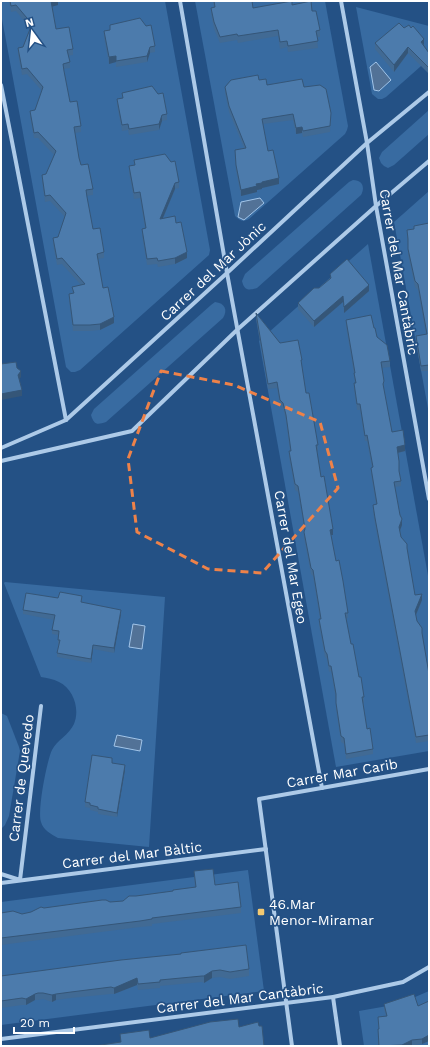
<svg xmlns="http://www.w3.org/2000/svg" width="430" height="1047" viewBox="0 0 430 1047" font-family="'Work Sans',sans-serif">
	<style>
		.green { fill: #386ba1 }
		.water { fill: #527297; stroke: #a2c5e9 }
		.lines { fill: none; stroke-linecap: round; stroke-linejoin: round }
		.minor { stroke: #adcae8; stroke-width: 4 }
		.wall { fill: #416a94 }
		.shaded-wall { fill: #355678 }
		.building { fill: #4c7bac; stroke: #355678 }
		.marked { fill: none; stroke: #ee8249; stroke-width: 3; stroke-dasharray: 8 5; stroke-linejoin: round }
		.poi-dot { fill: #f3c971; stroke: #245185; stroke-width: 1.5 }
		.labels { text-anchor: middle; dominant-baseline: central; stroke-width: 3.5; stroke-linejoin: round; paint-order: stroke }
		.street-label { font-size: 14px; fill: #fff; stroke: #245185 }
		.poi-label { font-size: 14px; fill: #fff; stroke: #245185; text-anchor: start }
	</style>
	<rect width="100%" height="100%" fill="#245185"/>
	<!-- green -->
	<g class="green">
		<path d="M1,1H165L210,250L209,255L80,370L75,372H71L66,367L5,35L1,14Z"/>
		<path d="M195,1H325L348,126L347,130L345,134L249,219C243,222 240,221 235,216Z"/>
		<path d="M356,7L429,26V59L386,97L382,99H378L372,94Z"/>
		<path d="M429,110V134L394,165L388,168L384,166L381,163L379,158L382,152Z"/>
		<path d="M353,180C363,180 365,188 361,195L257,288C248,291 244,290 242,281L245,274L349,182Z"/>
		<path d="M429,191V414L394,222Z"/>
		<path d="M368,244L429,581V751L336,767L259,341Z"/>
		<path d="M215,302C225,303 228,310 223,318L106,422C97,425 94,425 91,415L94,409L211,305Z"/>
		<path d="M5,582L165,597L149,847L58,838C51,834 43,830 41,822C37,811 47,760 52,750C57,740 69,735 74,724C80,710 74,689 59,682C53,679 47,678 41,677L4,583Z"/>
		<path d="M1,713L7,716L19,747L20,751L9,816L5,825L1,829Z"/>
		<path d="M248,870L264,991L1,1025V902Z"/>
		<path d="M429,991V1046H364L359,1011L399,1004Z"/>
	</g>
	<!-- water -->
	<g class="water">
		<path d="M376,62L391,80L379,91L374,90L370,67Z"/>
		<path d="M260,198L264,203L244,220L238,217L241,202Z"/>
		<path d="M133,624L145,626L142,649L129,647Z"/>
		<path d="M117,735L142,740L140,751L114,746Z"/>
	</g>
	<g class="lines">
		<!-- minor -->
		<g class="minor">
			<path d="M180,1L227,273L322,788"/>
			<path d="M341,1L367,143L376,206L429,499"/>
			<path d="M1,85L66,420"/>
			<path d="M1,448L66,420L227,273L367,143L429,92"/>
			<path d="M1,461L132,431L238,329L376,206L429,161"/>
			<path d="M1,874L20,880L41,706"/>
			<path d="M1,883L266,849"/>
			<path d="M333,997L340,1046"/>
			<path d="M1,1039L333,997L403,982L429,967"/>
			<path d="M292,1046L259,799L429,769"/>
		</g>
	</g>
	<!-- wall -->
	<g class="wall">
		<path d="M9,1H58V5L52,6L56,29L73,49V55L68,56L70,62V68L63,69L70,102L81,126V132L75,133L79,158L81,165L93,189V195L86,196L93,229L104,252V258L98,259L103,288L114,323L100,330L90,331H73L69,300V294H73L72,287L81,285L62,264L57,265L53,244V238L58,237L65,217L50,201L45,202L42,181V175L46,174L54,155L38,138H34L30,117V111L35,110L42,91L27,74L22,75L18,54V48L23,47L30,28L16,11L11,12Z"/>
		<path d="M213,1H252L253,8L292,5L312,11L320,30V37H317L318,48L288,52L287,47L280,49L278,36L238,43L237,40L220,43L214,29L211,14V8L214,7Z"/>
		<path d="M110,25L155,46V52L150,53L147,62L116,67V62L109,64L104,37V31L110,30Z"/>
		<path d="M404,28L424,45L429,53V74L408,53L394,72L375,49V43Z"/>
		<path d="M259,80L267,85L304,87L331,119L330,132L303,137L302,133L296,134L293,120L263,124L268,151L279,184L262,188V189L257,190V192L241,196L236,171L235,150L244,148L229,112L225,93V87Z"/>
		<path d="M122,93L167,114V120L162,121L159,130L129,135L128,130L122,131L117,105V99L122,98Z"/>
		<path d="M134,160L179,182V188L175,189L163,218L176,223L187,258L175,264L158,267L157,264L147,265L142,235V229L145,228L140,198L134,199L129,173V166L134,165Z"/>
		<path d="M429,223V371H421L416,342V336L426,334L418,290L415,287L408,255V245L407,236V230L414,229V226Z"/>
		<path d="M369,291L344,313L343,302L314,327L298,309V303Z"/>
		<path d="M256,313L280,343L302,366L306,393L318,445V451H317L321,477L333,535H331L336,561L348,613V618H346L351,644L359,677L364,697V703H363L367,729L373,749V754L346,759L344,744L341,742L336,709V699L331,671L329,672L327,659L325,657L319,625V619H320L313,576L311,574L304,538L305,531L298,492L295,490L289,457V451H290L286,420L283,408L280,406L277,388L268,389L256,319Z"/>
		<path d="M346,320L374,328L377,337L390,361V367L382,368L384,387L383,388L392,432L405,451L398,453L399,472L401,481V486L395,487L402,525L400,531L401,537L407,548L415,595L422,600L416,615L417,621L422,633L429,674V741L416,743L375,524L373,511V505L376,504L371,474V468H372L367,441H365L360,410H357L354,389V383H355L354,374L346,326Z"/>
		<path d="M58,598L82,600V602L121,614L114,653L93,649L91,663L57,657V653L59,644H58V635L52,634V630L54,620L23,614V610Z"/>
		<path d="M112,763L125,770L117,817L98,814V812L90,810V808L85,807V802Z"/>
		<path d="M194,871L215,885L241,907V913L152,924V926L140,927L1,945V913L22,914L31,912L44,908L123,901L136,896L173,891L195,888Z"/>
		<path d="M249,969V976L230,979L220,977L212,978L204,983L202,982L160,986V988L138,990L137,985L114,994H111L71,998L56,1000L52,1002L43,999L38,1000H35L26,1005H22L1,1008V976Z"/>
		<path d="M429,1001L422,1044L410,1046H378V1029H379L378,1017L386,1016L384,1009V1004L418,1006Z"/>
	</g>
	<!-- shaded-wall -->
	<g class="shaded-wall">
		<path d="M51,1H58V5L51,7Z"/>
		<path d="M424,39V45L421,42Z"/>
		<path d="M150,47V53L147,62V56Z"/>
		<path d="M408,47V53L394,72V65Z"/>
		<path d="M116,56V62L109,64V57Z"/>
		<path d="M162,115V121L159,130V124Z"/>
		<path d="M302,127V133L296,134V128Z"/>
		<path d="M279,178V184L262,188V189L257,190V192L241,196V190L256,184L262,182Z"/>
		<path d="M175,183V189L160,225V219Z"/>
		<path d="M187,252V258L175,264V258Z"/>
		<path d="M369,285V291L344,313V307Z"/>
		<path d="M343,296V302L314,327V321Z"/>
		<path d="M114,317V323L100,330V324Z"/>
		<path d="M21,371V377L18,381V375Z"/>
		<path d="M22,390V396L1,400V394Z"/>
		<path d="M405,445V451L397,453V447Z"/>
		<path d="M402,519V525L399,533V527Z"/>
		<path d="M333,529V535H330V530Z"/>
		<path d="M422,594V600L415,617V611Z"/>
		<path d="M121,610V614L114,653V648Z"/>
		<path d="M93,645V649L91,663V659Z"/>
		<path d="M125,765V770L117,817V813Z"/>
		<path d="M212,971V978L204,983V976Z"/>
		<path d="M137,978V985L114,994V988Z"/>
		<path d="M35,994V1000L26,1005V999Z"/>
		<path d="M56,994V1000L52,1002V995Z"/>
		<path d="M429,1035V1041L422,1044V1039Z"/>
		<path d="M412,1040V1045L410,1046H402V1045Z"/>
	</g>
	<!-- building -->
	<g class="building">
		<path d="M10,1H51L56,29L69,27L73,49L67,50L70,62L63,64L64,71L70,102L77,101L81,126L74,127L79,158L81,165L88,164L93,189L86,190L87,197L93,229L100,228L104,252L97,254L103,288L108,287L114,317L100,324L90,325H73L69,294L74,293L72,287L85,284L62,258L57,259L53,238L58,237L66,213L50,195L45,196L42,175L46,174L56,151L38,132L34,133L30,111L35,110L43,87L27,68L22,69L18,48L23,47L32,24L16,5L11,6Z"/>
		<path d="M214,1H252L253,8L292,1V5L311,1L312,11H316L320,30L316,31L318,41L288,46L287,41L280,42L278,30L238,36L237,34L220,37L214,22L211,8L215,7Z"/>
		<path d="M140,18L146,26L151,25L155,46L150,47L147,56L116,61V56L109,57L104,31L110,30V25Z"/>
		<path d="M399,23L404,28L409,25L411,28L413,26L424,39L421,42L429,53V68L408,47L394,65L375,43Z"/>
		<path d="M258,75L259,80L266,79L267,85L302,79L304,87L320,85L326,89L331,113L330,126L303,131L302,127L296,128L293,114L262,119L268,151L273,150L279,178L262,182V183L256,184L257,186L241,190L236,165L235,150L246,148L229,106L225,87L231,80Z"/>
		<path d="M152,86L158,94L163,93L167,114L162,115L159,124L129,129L128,124L122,125L117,99L123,98L122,93Z"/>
		<path d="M165,154L171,162L175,161L179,182L175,183L160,219L175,216L176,223L181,222L187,252L175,258L158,261L157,258L147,259L142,229L146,228L140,192L134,193L129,166L135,165L134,160Z"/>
		<path d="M429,223V365L421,366L416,336L427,334L418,284L415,281L408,249V239L407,230L414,229V226Z"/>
		<path d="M347,259L369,285L344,307L343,296L314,321L298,303L314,288H319L331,278L330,274Z"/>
		<path d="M256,313L280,343L298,340L302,360H301L306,393H309L318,445H316L321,477L324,476L333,529L330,530L336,561L339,560L343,581L348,613H345L351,644H353L359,677H361L364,697H362L367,729L370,728L373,749L346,754L344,738L341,736L336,703V694L331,666H329L327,654L325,651L319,619H321L313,570L311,568L304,532L305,529L298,486L295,484L289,451H291L286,415L283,403L280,400L277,382L268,384Z"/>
		<path d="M371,315L374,328H375L377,337L387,345L390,361L381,362L384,381L383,384L392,432L403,430L405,445L397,447L399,461V471L401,481L394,482L400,515L402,519L399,527L401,537L407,544V548L415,595L422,594L415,611L417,621L422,628V633L429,674V735L416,737L375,518L373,505L377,504L371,468L373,467L367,435L365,436L360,404H357L354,383H356L354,373H355L346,320Z"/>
		<path d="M16,362L17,368L21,371L18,375L22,390L1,394V364Z"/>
		<path d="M60,592L82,596L81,602L121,610L114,648L93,645L91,659L57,653L60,640H58L59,631L52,630L55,615L23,610L26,593L58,598Z"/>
		<path d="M92,755L112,758V763L125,765L117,813L98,809V807L90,805V803L85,802Z"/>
		<path d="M213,869L215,885L238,882L241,907L152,918V919L140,921L1,938V913L13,911L22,914L31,912L41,907L44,908L102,900H106L110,902L123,901L129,896H136L173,891V890L196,887L194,871Z"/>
		<path d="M246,945L249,969L230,972L220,970L212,971L204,976H202L160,980V982L138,984L137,978L114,988L111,987L71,992L56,994L52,995L43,993H38L35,994L26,999L22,998L1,1001V976L121,960L181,954V953Z"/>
		<path d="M414,994L418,1006L429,1001V1035L422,1039L412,1040L402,1045L379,1046L378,1029H379L378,1017L387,1016L384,1004Z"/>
		<path d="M238,1019L239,1027L258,1022L259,1026H262L264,1046H94L121,1042L120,1034L149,1030L150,1038L210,1022Z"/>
	</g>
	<!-- marked area -->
	<path class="marked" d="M161,371L234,385L320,422L338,488L262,573L208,569L137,532L128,459Z"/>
	<!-- markers -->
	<rect class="poi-dot" x="257" y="908" width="8" height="8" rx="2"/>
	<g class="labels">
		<!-- street labels -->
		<g class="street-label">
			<text transform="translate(213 271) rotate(-43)">Carrer del Mar Jònic</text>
			<text transform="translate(399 272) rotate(80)">Carrer del Mar Cantàbric</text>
			<text transform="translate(291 557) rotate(80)">Carrer del Mar Egeo</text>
			<text transform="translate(342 773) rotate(-10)">Carrer Mar Carib</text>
			<text transform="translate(21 778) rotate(-83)">Carrer de Quevedo</text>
			<text transform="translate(132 855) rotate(-7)">Carrer del Mar Bàltic</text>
			<text transform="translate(240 998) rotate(-7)">Carrer del Mar Cantàbric</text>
		</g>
		<!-- poi labels -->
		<g class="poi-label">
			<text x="269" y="904">46.Mar<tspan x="269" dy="16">Menor-Miramar</tspan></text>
		</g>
	</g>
	<!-- border -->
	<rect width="430" height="1047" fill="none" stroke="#ffffff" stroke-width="4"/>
	<!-- north arrow -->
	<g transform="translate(32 32) rotate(345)" stroke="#245185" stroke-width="3" paint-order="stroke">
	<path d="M0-3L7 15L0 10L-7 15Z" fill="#ffffff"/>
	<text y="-6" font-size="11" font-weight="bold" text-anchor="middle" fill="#ffffff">N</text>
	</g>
	<!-- scale -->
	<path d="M14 1027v6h60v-6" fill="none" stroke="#ffffff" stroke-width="2"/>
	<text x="20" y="1027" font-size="12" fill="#ffffff" stroke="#245185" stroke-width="3" paint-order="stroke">20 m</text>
</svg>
